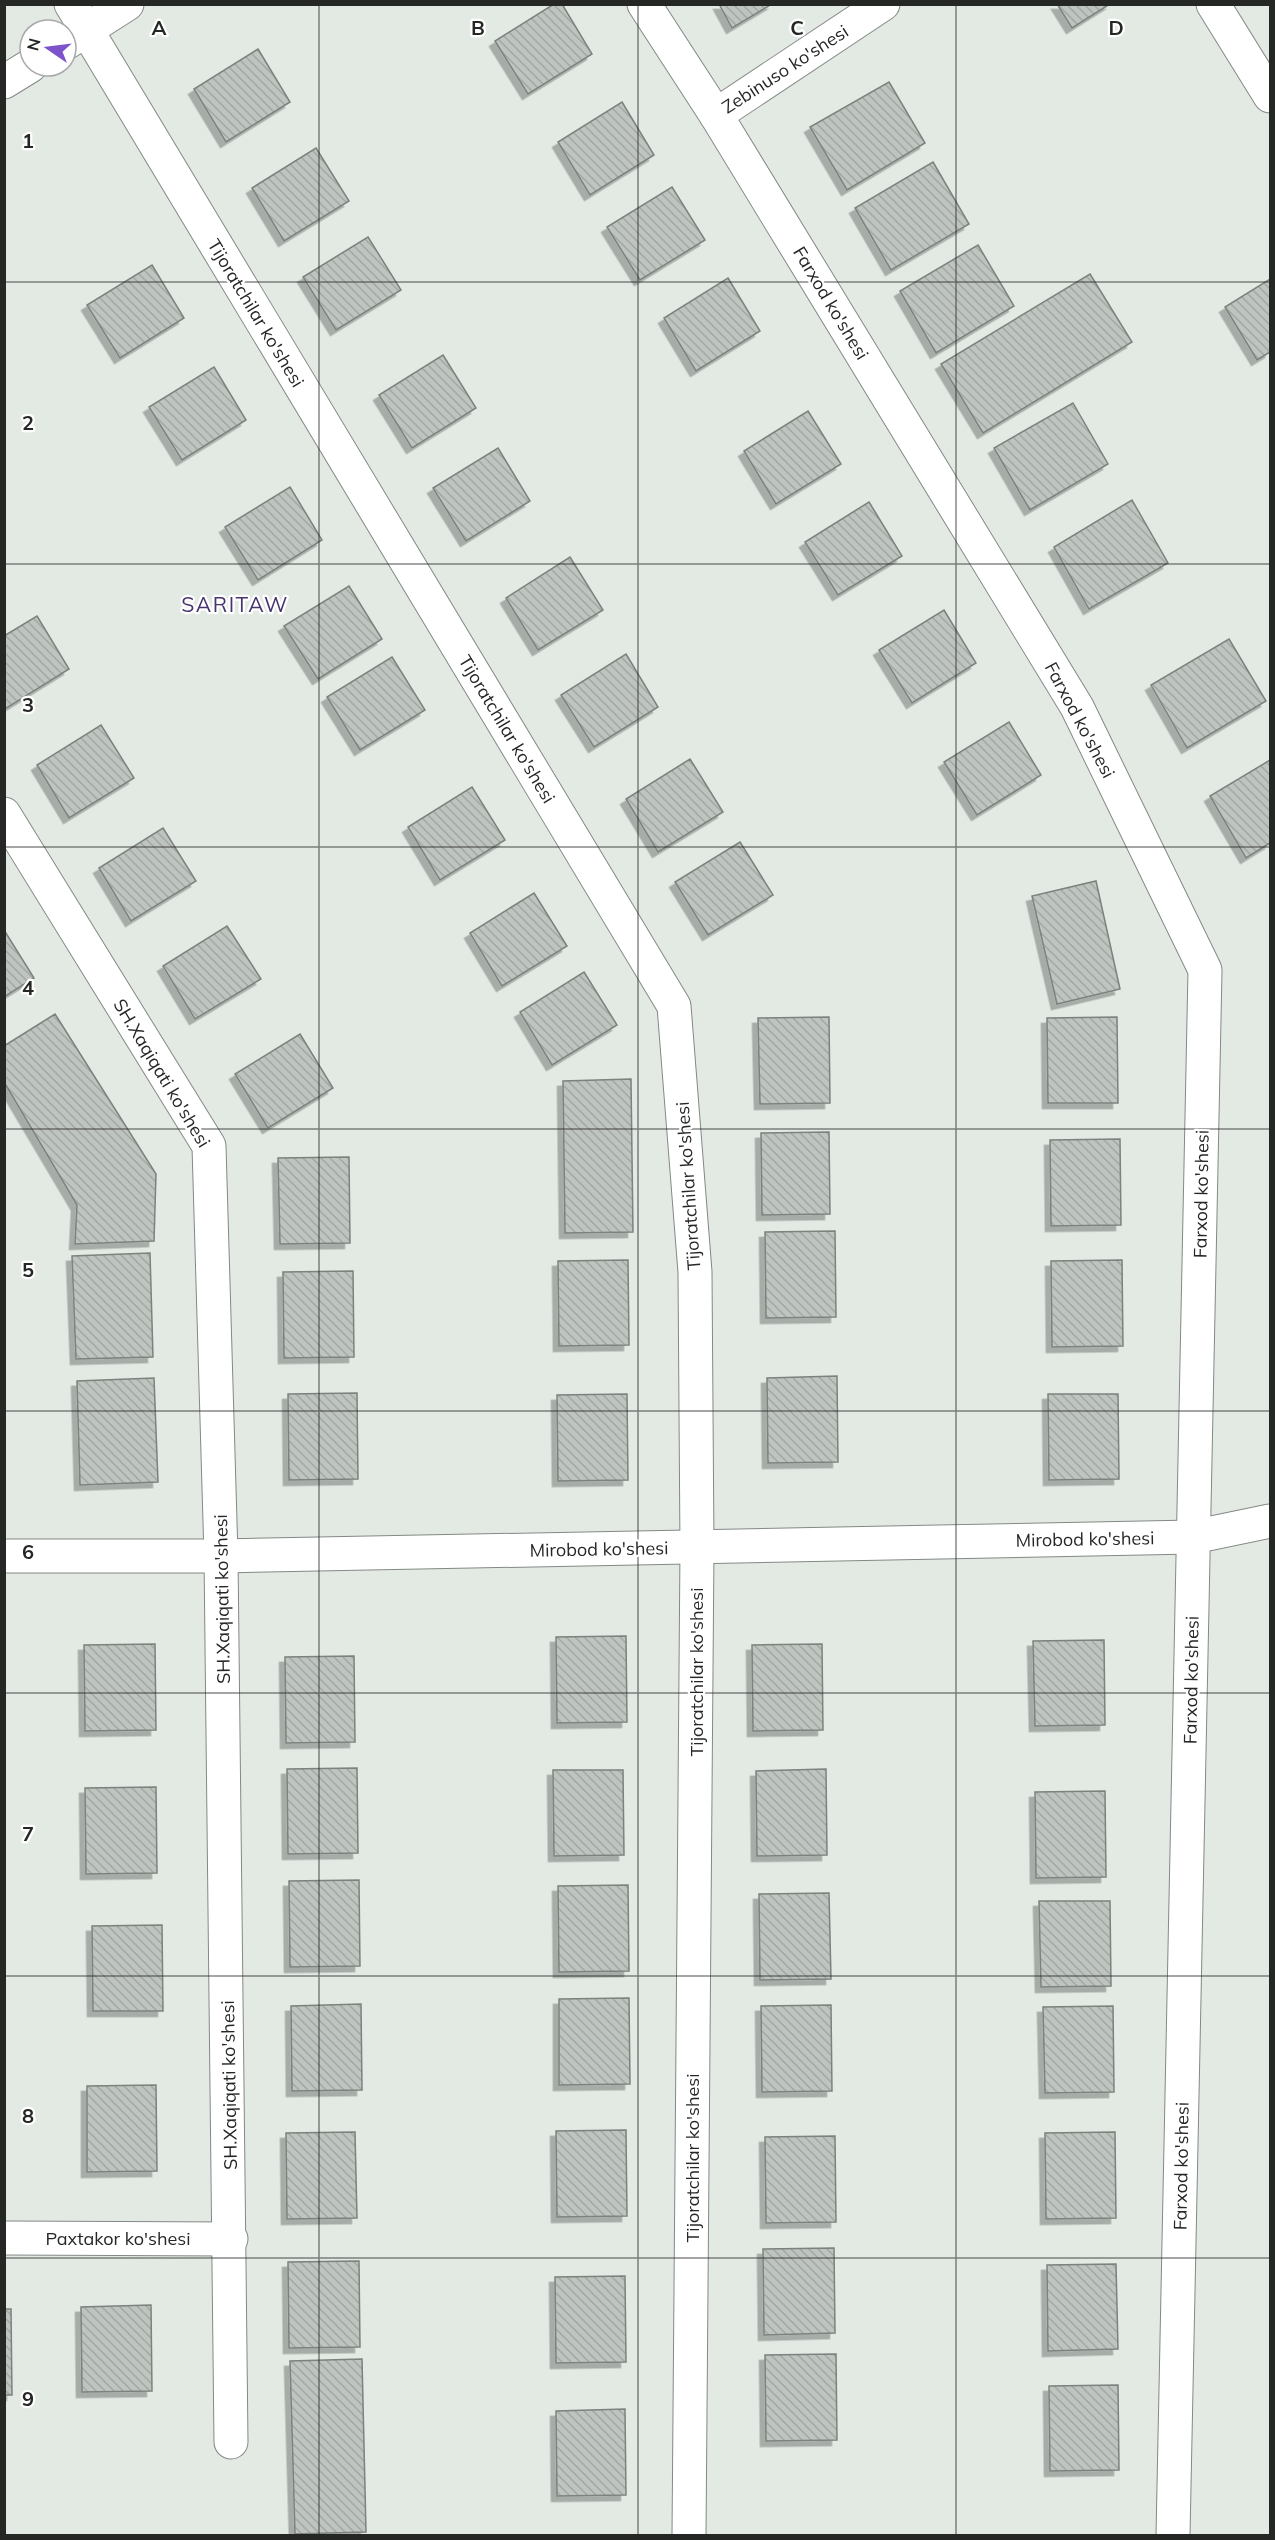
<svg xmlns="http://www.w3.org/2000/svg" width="1275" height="2540" viewBox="0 0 1275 2540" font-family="Mulish,sans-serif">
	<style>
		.building { fill: url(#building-back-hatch); stroke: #7c827d; stroke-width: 1.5; filter: url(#shadow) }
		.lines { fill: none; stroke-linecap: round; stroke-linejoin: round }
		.minor-casing { stroke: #838984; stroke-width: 35 }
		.minor { stroke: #fff; stroke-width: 33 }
		.grid { fill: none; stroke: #252725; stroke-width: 1.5; stroke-opacity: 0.55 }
		.labels { text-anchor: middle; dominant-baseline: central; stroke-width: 4.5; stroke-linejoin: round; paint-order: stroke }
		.street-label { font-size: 18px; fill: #252725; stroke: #fff }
		.quarter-label { font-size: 21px; letter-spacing: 1.5px; fill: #47336f; stroke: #fff }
		.grid-label { font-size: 20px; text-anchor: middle; font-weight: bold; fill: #252725; stroke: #fff; stroke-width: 4.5; stroke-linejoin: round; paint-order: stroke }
	</style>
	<defs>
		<pattern id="building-back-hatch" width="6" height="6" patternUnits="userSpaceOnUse" patternTransform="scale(1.5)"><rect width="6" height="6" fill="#bec4bf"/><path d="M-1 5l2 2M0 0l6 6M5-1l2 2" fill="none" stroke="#a3a8a4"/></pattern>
		<filter id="shadow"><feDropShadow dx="-5.5" dy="5.5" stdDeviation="0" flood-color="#0004"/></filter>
	</defs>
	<rect width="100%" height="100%" fill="#e3eae4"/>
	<!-- building -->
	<g class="building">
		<path d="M554,4H562L592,54L528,94L495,41Z"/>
		<path d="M719,4H772L732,28Z"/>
		<path d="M1057,4H1110L1072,28Z"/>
		<path d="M258,49L290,102L226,142L194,89Z"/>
		<path d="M889,82L925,143L847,190L810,127Z"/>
		<path d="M622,102L654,155L590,195L558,142Z"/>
		<path d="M316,148L349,201L284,241L252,188Z"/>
		<path d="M933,162L969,224L891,270L855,208Z"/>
		<path d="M672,187L705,240L640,280L607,227Z"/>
		<path d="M368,237L401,290L336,330L303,277Z"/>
		<path d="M978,245L1014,306L936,353L900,291Z"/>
		<path d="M152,265L184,318L120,358L87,305Z"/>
		<path d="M1090,274L1132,342L983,433L941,364Z"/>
		<path d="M728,278L760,331L696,371L664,318Z"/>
		<path d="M1270,279V352L1257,360L1225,307Z"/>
		<path d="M443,355L476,408L412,448L379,395Z"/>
		<path d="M214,367L246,420L182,460L149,407Z"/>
		<path d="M1073,403L1108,464L1030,510L994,448Z"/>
		<path d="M808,411L841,464L776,504L744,451Z"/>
		<path d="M498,448L530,501L466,541L433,488Z"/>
		<path d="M290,487L322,540L258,580L225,527Z"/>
		<path d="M1132,500L1168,563L1089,609L1054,547Z"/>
		<path d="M869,502L902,556L838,595L805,542Z"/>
		<path d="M570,557L603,610L538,650L506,598Z"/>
		<path d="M349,586L382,639L318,679L284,626Z"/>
		<path d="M944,610L976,663L912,703L879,650Z"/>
		<path d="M37,616L69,669L5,709L4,636Z"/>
		<path d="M1229,639L1266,701L1187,748L1151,685Z"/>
		<path d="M626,654L658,707L594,747L561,695Z"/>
		<path d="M392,657L425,710L360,750L327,697Z"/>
		<path d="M1009,722L1041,775L977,815L944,762Z"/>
		<path d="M101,725L134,778L69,818L37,765Z"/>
		<path d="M690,759L723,812L658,852L626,799Z"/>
		<path d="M1270,760V843L1246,858L1210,796Z"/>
		<path d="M472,787L505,840L440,880L408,827Z"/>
		<path d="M163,828L196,881L131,921L99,868Z"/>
		<path d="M740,842L773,895L708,935L675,882Z"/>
		<path d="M1096,881L1120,989L1057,1004L1032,896Z"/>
		<path d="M534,893L567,946L502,986L470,933Z"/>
		<path d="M227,926L261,979L195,1019L163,966Z"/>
		<path d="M4,930L34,978L4,997Z"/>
		<path d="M584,972L617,1025L552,1065L520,1012Z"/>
		<path d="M55,1014L156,1174L154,1241L75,1244L77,1205L4,1082V1046Z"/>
		<path d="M829,1017L830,1103L760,1104L758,1018Z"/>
		<path d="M1117,1017L1118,1103H1048L1047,1018Z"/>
		<path d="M300,1034L333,1088L268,1128L235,1074Z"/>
		<path d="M631,1079L633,1232L565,1233L563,1081Z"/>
		<path d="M829,1132L830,1214L762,1215L761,1133Z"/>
		<path d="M1120,1139L1121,1225L1051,1226L1050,1140Z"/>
		<path d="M349,1157L350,1243L280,1244L278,1158Z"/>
		<path d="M835,1231L836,1317L766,1318L765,1232Z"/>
		<path d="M150,1253L153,1357L76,1359L72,1256Z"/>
		<path d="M628,1260L629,1345L559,1346L558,1261Z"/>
		<path d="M1122,1260L1123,1346L1052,1347L1051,1261Z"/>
		<path d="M353,1271L354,1357L284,1358L283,1272Z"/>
		<path d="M837,1376L838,1462L768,1463L767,1378Z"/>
		<path d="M154,1378L158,1482L80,1485L77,1381Z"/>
		<path d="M357,1393L358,1479L289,1480L288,1394Z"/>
		<path d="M627,1394L628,1480L558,1481L557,1395Z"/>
		<path d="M1048,1394H1118L1119,1479L1049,1480Z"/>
		<path d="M626,1636L627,1722L557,1723L556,1637Z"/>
		<path d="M1104,1640L1105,1725L1035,1726L1033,1641Z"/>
		<path d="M155,1644L156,1730L85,1731L84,1645Z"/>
		<path d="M822,1644L823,1730L753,1731L752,1645Z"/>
		<path d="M354,1656L355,1742L286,1743L285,1657Z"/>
		<path d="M357,1768L358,1853L288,1854L287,1769Z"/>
		<path d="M826,1769L827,1855L757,1856L756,1771Z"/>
		<path d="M553,1770H623L624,1855L554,1856Z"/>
		<path d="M156,1787L157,1873L86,1874L85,1788Z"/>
		<path d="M1105,1791L1106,1877L1036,1878L1035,1792Z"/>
		<path d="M359,1880L360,1966L290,1967L289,1881Z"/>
		<path d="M628,1885L629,1971L559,1972L558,1886Z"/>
		<path d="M829,1893L831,1979L760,1980L759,1894Z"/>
		<path d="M1039,1901H1110L1111,1986L1041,1987Z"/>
		<path d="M162,1925L163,2011H93L92,1926Z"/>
		<path d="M629,1998L630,2084L559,2085V1999Z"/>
		<path d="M361,2004L362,2090L292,2091L291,2006Z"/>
		<path d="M831,2005L832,2091L762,2092L761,2006Z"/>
		<path d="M1113,2006L1114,2092L1045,2093L1043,2007Z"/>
		<path d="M156,2085L157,2171L87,2172V2086Z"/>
		<path d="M626,2130L627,2216L557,2217L556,2131Z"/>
		<path d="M355,2132L357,2218L287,2219L286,2133Z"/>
		<path d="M1115,2132L1116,2218L1046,2219L1045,2133Z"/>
		<path d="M835,2136L836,2222L766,2223L765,2137Z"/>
		<path d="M834,2248L835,2333L764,2335L763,2249Z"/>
		<path d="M359,2261L360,2347L289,2348L288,2262Z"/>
		<path d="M1116,2264L1118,2349L1048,2351L1047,2265Z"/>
		<path d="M625,2276L626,2362L556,2363L555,2277Z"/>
		<path d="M151,2305L152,2391L82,2392L81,2307Z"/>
		<path d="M4,2309H11L12,2395H4Z"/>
		<path d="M836,2354L837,2440L766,2441L765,2355Z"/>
		<path d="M362,2359L366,2532L295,2534L290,2361Z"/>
		<path d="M1118,2385L1119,2470L1050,2471L1049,2386Z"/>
		<path d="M625,2409L626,2495L557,2496L556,2411Z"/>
	</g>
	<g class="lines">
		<!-- minor casing -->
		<g class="minor-casing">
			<g id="minor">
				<path d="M71,4L674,1006L695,1272L697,1548L689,2536"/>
				<path d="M644,4L716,115L1077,707L1205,970L1173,2536"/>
				<path d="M1213,4L1270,96"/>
				<path d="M66,43L127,4"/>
				<path d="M4,82L30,66"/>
				<path d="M716,115L883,4"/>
				<path d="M4,814L209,1146L221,1556L231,2442"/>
				<path d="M4,1556H221L1193,1537L1270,1521"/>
				<path d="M4,2238L231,2239"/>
			</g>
		</g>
		<!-- minor -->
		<use href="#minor" class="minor"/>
	</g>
	<!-- grid -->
	<path class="grid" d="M319,4V2536M638,4V2536M956,4V2536M4,282H1270M4,564H1270M4,847H1270M4,1129H1270M4,1411H1270M4,1693H1270M4,1976H1270M4,2258H1270"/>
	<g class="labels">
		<!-- street labels -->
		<g class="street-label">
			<text transform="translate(785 69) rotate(-33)">Zebinuso ko'shesi</text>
			<text transform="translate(831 303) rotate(59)">Farxod ko'shesi</text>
			<text transform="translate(256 313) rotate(59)">Tijoratchilar ko'shesi</text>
			<text transform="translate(1080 720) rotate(62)">Farxod ko'shesi</text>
			<text transform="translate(507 729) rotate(59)">Tijoratchilar ko'shesi</text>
			<text transform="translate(162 1073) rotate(59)">SH.Xaqiqati ko'shesi</text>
			<text transform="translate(688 1186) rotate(-94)">Tijoratchilar ko'shesi</text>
			<text transform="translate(1201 1194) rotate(-89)">Farxod ko'shesi</text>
			<text transform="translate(1085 1539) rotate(-1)">Mirobod ko'shesi</text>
			<text transform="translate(599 1549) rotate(-1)">Mirobod ko'shesi</text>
			<text transform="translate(222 1599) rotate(-91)">SH.Xaqiqati ko'shesi</text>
			<text transform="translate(696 1672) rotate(-90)">Tijoratchilar ko'shesi</text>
			<text transform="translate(1191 1680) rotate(-89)">Farxod ko'shesi</text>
			<text transform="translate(229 2085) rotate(-91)">SH.Xaqiqati ko'shesi</text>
			<text transform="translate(692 2158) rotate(-90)">Tijoratchilar ko'shesi</text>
			<text transform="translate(1181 2166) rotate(-89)">Farxod ko'shesi</text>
			<text x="118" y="2238">Paxtakor ko'shesi</text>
		</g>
		<!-- quarter labels -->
		<g class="quarter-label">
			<text x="235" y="604">SARITAW</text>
		</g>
	</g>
	<g class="grid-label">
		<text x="159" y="35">A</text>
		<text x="478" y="35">B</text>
		<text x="797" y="35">C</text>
		<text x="1116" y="35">D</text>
		<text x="28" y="148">1</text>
		<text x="28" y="430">2</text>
		<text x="28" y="712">3</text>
		<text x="28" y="995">4</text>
		<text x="28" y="1277">5</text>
		<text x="28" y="1559">6</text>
		<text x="28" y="1841">7</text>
		<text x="28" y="2123">8</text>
		<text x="28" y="2406">9</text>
	</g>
	<!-- border -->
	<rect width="1275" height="2540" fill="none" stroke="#252725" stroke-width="12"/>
	<!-- north arrow -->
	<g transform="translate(48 48) rotate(284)"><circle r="28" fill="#ffffff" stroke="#a8a9a8" stroke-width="1.5"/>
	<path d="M0-4.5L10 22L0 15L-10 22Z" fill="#7d52cb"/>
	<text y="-9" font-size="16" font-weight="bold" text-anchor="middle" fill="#252725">N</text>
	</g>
</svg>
